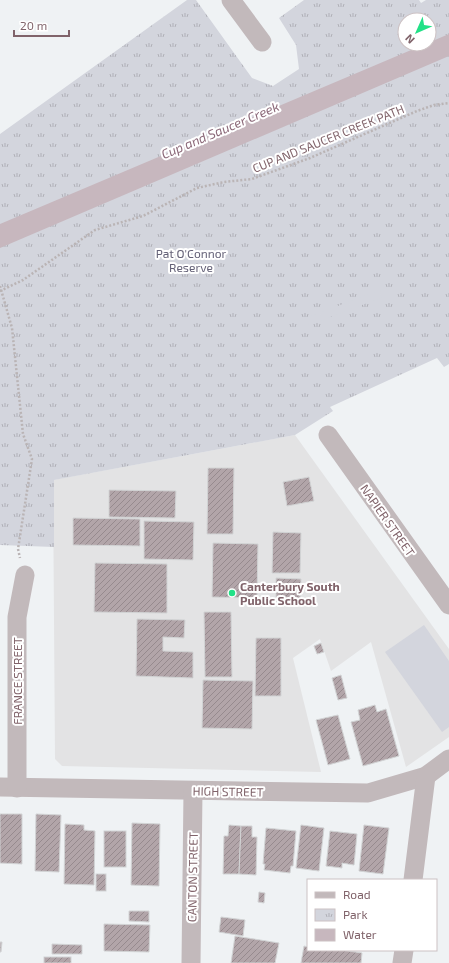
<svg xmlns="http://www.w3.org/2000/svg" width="449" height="963" viewBox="0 0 449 963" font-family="'Exo 2',sans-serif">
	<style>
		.built { fill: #e3e3e4 }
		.park { fill: url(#park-tufts); fill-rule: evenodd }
		.pitch { fill: #d3d5dd }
		.water { fill: #c7b7be }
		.building { fill: url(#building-hatch); stroke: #d2d4d5 }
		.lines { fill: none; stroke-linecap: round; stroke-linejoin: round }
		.path { stroke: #bab4b5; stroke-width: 2.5; stroke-dasharray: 2 2; stroke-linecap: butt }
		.minor { stroke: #c2b9bb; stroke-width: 19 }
		.poi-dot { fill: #22e187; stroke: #fff; stroke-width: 1.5 }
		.labels { text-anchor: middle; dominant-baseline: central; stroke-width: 4; stroke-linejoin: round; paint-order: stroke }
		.street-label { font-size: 12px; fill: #80636a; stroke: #fff }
		.park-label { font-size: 12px; fill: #646177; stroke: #fff }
		.poi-label { font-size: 12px; font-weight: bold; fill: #80636a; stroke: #fff; text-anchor: start }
		.water-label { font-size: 13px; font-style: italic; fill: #8b6878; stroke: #fff }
	</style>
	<defs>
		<pattern id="park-tufts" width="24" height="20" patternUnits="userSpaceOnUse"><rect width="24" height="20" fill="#d3d5dd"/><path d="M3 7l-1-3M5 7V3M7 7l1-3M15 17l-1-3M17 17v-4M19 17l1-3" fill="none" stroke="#b0b0b7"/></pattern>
		<pattern id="building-hatch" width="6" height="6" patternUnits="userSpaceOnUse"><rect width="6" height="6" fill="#b2a5a9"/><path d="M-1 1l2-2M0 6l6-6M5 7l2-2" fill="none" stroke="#968a8e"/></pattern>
	</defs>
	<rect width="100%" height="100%" fill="#eff2f4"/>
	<!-- built -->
	<path class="built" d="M295,435L449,649V737L406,767L371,642L331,671L320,639L293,658L321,772L62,766L55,759L53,480Z"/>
	<!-- park -->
	<path class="park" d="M187,0H196L252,78L273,86L299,69L296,45L279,18L304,0H419L421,3L426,0H449V364L444,367L437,358L330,407L333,411L295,435L54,480V547L0,545V134ZM405,20H429V44H405Z"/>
	<!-- pitch -->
	<g class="pitch">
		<path d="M380,290L383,297L309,325L306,318Z"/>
		<path d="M424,625L449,661V727L442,732L385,652Z"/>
	</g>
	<!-- water -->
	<path class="water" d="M449,34V56L0,248V224Z"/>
	<!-- building -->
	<g class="building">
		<path d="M208,468H234L233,534H207Z"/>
		<path d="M309,477L314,501L287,506L283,482Z"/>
		<path d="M109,490L176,491L175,518L109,517Z"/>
		<path d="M73,518L140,519V546L73,545Z"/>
		<path d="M144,521L194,522L193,560L144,559Z"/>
		<path d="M273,532L301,533L300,573H272Z"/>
		<path d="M213,543L258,544L257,598L212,597Z"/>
		<path d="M95,563L167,564V613L94,612Z"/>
		<path d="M276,578L301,579L300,602H276Z"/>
		<path d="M204,612H231L232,677H205Z"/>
		<path d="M137,619L185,620L184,638L163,637V651L193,652V678L136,676Z"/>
		<path d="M256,638H281V696H255Z"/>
		<path d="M321,643L324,652L317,654L314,646Z"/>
		<path d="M341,675L347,698L338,700L332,678Z"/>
		<path d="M203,680L253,681L252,729L202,728Z"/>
		<path d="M375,705L377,712L386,709L399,756L363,766L351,722L360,720L358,710Z"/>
		<path d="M338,715L350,759L328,765L316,720Z"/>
		<path d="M0,814H22V864L0,863Z"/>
		<path d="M36,814L61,815L59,872L35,871Z"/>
		<path d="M132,823L160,824L159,886L131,885Z"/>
		<path d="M65,824L84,825V830L95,831L94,885L64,884Z"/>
		<path d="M229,825L241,826L239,874H223L224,836H228Z"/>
		<path d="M301,825L324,828L319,871L296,868Z"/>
		<path d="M364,825L389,828L383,874L359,871Z"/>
		<path d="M241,826H252V837H257L256,875L239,874Z"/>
		<path d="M266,828L296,831L293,866H291L290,873L264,870L265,864H263Z"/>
		<rect x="104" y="831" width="22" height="36"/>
		<path d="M330,831L357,834L354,865L342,863V868L326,866Z"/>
		<rect x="96" y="874" width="10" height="17"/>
		<path d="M259,892L265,893L264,903L258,902Z"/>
		<path d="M129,911H149V922L129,921Z"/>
		<path d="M221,917L245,920L243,936L219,932Z"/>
		<path d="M104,924L150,925L149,952L104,951Z"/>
		<path d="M235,936L279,943L275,963H231Z"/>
		<path d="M0,942H2L1,952H0Z"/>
		<path d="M52,944L82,945V954H52Z"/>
		<path d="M304,946L308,947V950H342L362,953L361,963H301Z"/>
		<rect x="44" y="957" width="27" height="6"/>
	</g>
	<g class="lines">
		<!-- path -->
		<g class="path">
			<path d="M0,286L12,328L23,434L32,459L18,549L20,558"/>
			<path d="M0,291L23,280L95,230L143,216L197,188L224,182L252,179L310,158L417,111L434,105L449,103"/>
		</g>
		<!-- minor -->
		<g class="minor">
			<path d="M231,0L262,42"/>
			<path d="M328,435L449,605"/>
			<path d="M0,787L368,793L426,776L449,759"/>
			<path d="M17,788V617L25,575"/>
			<path d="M413,880L426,776"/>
			<path d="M191,963L193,791"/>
			<path d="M402,963L404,950"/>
		</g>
	</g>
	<!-- markers -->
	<circle class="poi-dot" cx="232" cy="593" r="4"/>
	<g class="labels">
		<!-- street labels -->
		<g class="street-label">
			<text transform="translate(328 138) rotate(-22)">CUP AND SAUCER CREEK PATH</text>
			<text transform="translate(388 520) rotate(55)">NAPIER STREET</text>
			<text transform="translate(17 681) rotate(-90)">FRANCE STREET</text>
			<text transform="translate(228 791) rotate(1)">HIGH STREET</text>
			<text transform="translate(192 877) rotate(-89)">CANTON STREET</text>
		</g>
		<!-- park labels -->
		<g class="park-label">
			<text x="191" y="253">Pat O'Connor<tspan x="191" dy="14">Reserve</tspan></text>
		</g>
		<!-- poi labels -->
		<g class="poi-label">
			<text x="240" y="586">Canterbury South<tspan x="240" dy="14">Public School</tspan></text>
		</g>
		<!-- water labels -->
		<g class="water-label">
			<text transform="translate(220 130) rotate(-23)">Cup and Saucer Creek</text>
		</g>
	</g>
	<!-- legend -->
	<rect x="307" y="879" width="130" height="72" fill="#ffffff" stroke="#ccc1c3"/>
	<rect x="315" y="892" width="20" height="6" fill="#c2b9bb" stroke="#ccc1c3"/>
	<text x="343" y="899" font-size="12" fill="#80636a">Road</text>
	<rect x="315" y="909" width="20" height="12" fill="url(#park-tufts)" stroke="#ccc1c3"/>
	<text x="343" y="919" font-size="12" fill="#80636a">Park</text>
	<rect x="315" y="929" width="20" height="12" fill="#c7b7be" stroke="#ccc1c3"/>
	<text x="343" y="939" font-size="12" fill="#80636a">Water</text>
	<!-- north arrow -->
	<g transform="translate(417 32) rotate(225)"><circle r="19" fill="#ffffff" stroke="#ccc1c3"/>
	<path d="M0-3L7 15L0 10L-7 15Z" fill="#22e187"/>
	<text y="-6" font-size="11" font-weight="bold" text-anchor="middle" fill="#80636a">N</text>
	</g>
	<!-- scale -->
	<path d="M14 30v6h55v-6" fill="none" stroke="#80636a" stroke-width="2"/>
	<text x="20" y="30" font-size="12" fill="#80636a" stroke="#ffffff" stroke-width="3" paint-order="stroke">20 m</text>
</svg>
